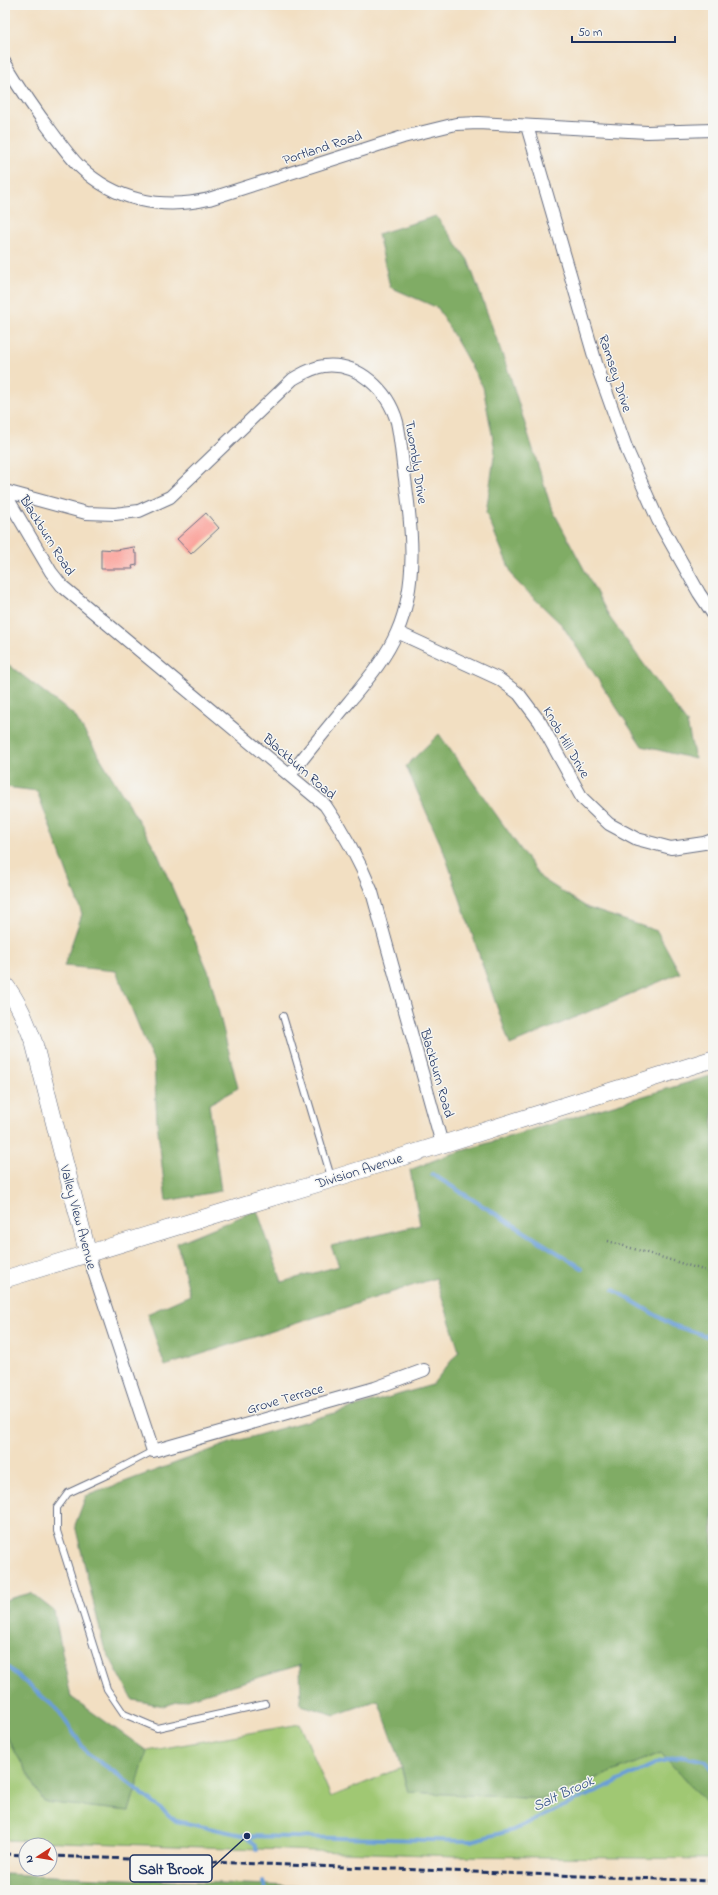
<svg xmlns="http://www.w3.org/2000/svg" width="718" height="1895" viewBox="0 0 718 1895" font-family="'Indie Flower',sans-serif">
  <rect width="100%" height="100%" fill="#f6f6f2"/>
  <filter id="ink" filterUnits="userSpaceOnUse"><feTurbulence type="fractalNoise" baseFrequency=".025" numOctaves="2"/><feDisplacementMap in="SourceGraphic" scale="8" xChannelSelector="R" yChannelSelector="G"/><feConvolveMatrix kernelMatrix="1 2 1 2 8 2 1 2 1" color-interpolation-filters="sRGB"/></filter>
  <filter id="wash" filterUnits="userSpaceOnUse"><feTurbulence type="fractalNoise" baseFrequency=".012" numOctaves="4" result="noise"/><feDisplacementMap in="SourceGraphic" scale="16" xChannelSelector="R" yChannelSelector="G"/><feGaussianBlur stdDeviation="0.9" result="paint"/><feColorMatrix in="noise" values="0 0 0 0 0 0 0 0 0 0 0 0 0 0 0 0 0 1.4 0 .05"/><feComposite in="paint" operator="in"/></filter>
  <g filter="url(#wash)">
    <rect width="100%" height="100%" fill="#f2dfc2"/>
    <path fill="#a0c873" stroke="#5e7c68" d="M300 1724 331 1797 401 1768 408 1792 543 1799 661 1753 713 1810V1859L456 1856 5 1840V1734L44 1802 129 1811 147 1751Z"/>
    <path fill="#80ac65" stroke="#4e6e62" d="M436 216 468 260 510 376 551 507 610 618 687 723 695 759 642 746 562 625 514 579 486 513 495 450 483 387 438 308 390 287 378 234Z
      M5 662 75 716 156 850 209 973 238 1088 209 1104 221 1191 166 1201 157 1122 154 1063 116 971 64 966 82 914 37 791 5 787Z
      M439 734 541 878 588 908 657 931 680 973 510 1045 444 852 406 766Z
      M713 1075V1810L661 1753 543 1799 408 1792 398 1754 378 1700 335 1715 301 1705 300 1665 164 1706 133 1700 104 1647 75 1525 86 1496 230 1443 432 1385 459 1351 436 1278 165 1366 147 1314 190 1295 177 1243 257 1210 282 1282 339 1266 331 1246 420 1225 410 1170 445 1156Z
      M31 1593 54 1611 71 1697 147 1751 129 1811 44 1802 5 1734V1600Z
      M5 1874 387 1890H5Z"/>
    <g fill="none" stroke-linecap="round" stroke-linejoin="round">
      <path stroke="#6b9fd7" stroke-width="4" d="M432 1174 582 1268
        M614 1290 672 1325 713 1338
        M5 1665 58 1710 87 1753 120 1776 176 1821 247 1836 471 1841 513 1830 659 1762 683 1756 705 1761 713 1771
        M247 1837 256 1845V1850
        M263 1882 266 1890"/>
    </g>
    <g id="blocks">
      <path fill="#fba19a" d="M206 513 219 528 191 554 177 539Z
        M134 547 135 554H137V565L132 566 133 569H101V549L116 550Z"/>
    </g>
  </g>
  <g filter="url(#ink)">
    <use href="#blocks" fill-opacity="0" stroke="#666d81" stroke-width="1"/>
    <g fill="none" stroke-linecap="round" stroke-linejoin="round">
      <g stroke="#666d81" stroke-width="8">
        <path id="lane" d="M283 1016 331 1177
          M153 1451 111 1473 68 1493 57 1508V1531L107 1689 124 1714 157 1728 265 1704"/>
      </g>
      <g stroke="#666d81" stroke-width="14">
        <path id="street" d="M5 63C19 86 34 109 51 131 60 143 69 156 79 166 115 201 162 210 209 199L403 137 456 124 478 123 647 132 713 130
          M527 126 596 363 627 450 658 520 699 593 713 614
          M5 491 86 513 115 514 139 511 170 497 293 379C302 374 313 367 324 366 358 362 388 390 397 422 401 440 402 461 405 479 412 529 418 584 397 632 386 658 367 680 349 702 329 726 309 750 290 775
          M5 494 51 572 62 586 325 805C344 832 359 860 372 892L442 1144
          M397 632 499 679 519 694 540 722 582 798 609 824 637 839 671 848 704 843 713 840
          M88 1254 153 1451 375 1388 424 1370"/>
      </g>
      <g stroke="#666d81" stroke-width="18">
        <path id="secondary" d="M5 985C19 1003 26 1022 34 1043L88 1254
          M5 1279 332 1179 713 1059"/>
      </g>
      <path stroke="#666d81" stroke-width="2.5" stroke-dasharray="1 3" stroke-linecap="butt" d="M608 1241 713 1273"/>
      <use href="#lane" stroke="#fff" stroke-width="6"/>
      <use href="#street" stroke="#fff" stroke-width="12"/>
      <use href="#secondary" stroke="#fff" stroke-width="17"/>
      <path stroke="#1b2f5e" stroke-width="3" stroke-dasharray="6 3" stroke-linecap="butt" d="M5 1854 26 1855
        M50 1856 713 1881"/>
    </g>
  </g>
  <g text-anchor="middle" stroke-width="3" stroke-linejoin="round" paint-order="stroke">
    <g font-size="14" fill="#1b2f5e" stroke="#f6f6f2">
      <text transform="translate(322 147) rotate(-18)" y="5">Portland Road</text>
      <text transform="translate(616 373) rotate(72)" y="5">Ramsey Drive</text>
      <text transform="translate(417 462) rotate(81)" y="5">Twombly Drive</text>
      <text transform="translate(48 535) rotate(58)" y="5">Blackburn Road</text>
      <text transform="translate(567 742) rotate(60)" y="5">Knob Hill Drive</text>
      <text transform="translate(300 766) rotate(41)" y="5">Blackburn Road</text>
      <text transform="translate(438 1073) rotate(74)" y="5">Blackburn Road</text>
      <text transform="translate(359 1170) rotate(-17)" y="5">Division Avenue</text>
      <text transform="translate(79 1217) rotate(75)" y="5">Valley View Avenue</text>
      <text transform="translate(285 1398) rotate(-16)" y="5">Grove Terrace</text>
    </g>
    <g font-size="15" font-style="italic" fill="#375688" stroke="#f6f6f2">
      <text transform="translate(563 1793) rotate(-25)" y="5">Salt Brook</text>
    </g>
  </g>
  <path fill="none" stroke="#1b2f5e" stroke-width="1.5" d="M247 1836L212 1868"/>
  <circle fill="#1b2f5e" stroke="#f6f6f2" stroke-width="1.5" cx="247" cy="1836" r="4"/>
  <rect fill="#f6f6f2" stroke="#1b2f5e" stroke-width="1.5" x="130" y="1855" width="82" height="27" rx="4"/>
  <g font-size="15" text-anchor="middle" font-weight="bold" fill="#1b2f5e">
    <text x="171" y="1874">Salt Brook</text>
  </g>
  <rect width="718" height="1895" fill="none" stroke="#f6f6f2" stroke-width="20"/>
  <g transform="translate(38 1857) rotate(258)"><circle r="19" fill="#f6f6f2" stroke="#9ea6b7"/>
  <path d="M0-3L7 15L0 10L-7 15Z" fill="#c8321e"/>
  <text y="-6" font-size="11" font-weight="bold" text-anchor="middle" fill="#1b2f5e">N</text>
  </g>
  <path d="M572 36v6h103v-6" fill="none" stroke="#1b2f5e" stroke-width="2"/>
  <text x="578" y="36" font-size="12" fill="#1b2f5e" stroke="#f6f6f2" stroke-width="3" paint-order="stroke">50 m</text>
</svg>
